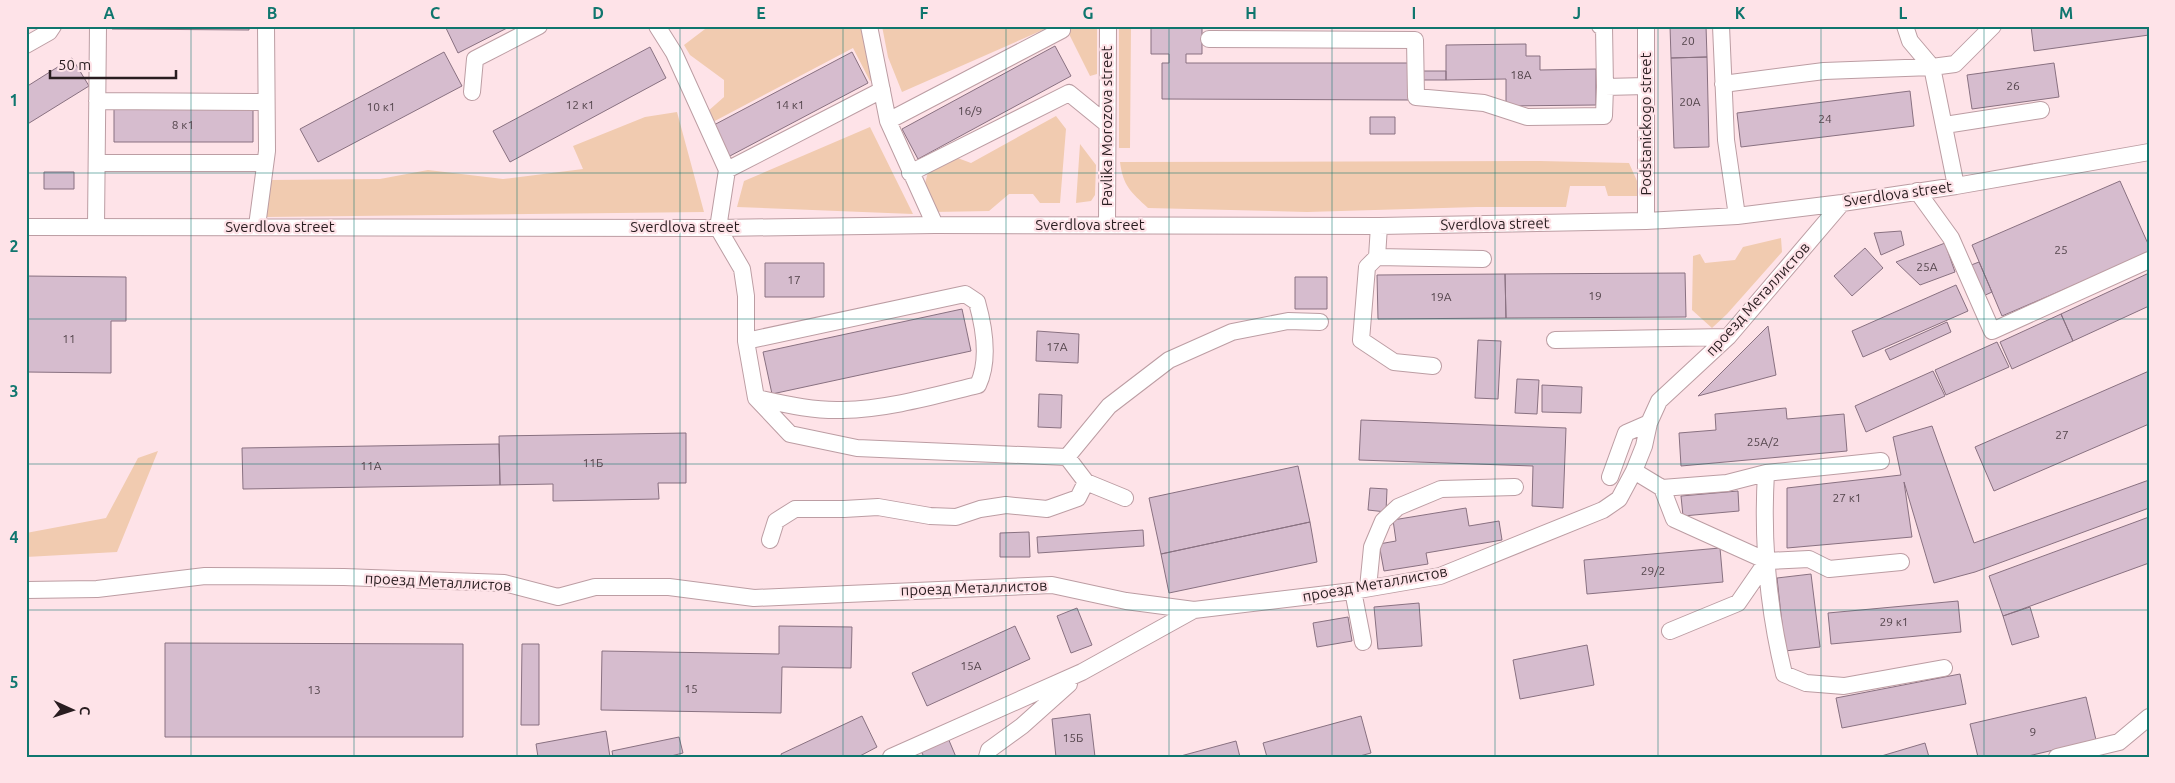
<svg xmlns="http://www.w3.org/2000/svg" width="2175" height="783" viewBox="0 0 2175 783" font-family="Ubuntu,sans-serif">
  <rect width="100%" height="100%" fill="#fee3e8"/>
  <path fill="#f1cbb0" d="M709 26H863L874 79 870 81 853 48 711 123 707 112 724 97V80L690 55 684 45Z
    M882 26H1052L902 92 888 57Z
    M1065 26H1097V74L1090 76Z
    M1119 26H1131L1130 148H1119Z
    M677 112 704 212 265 217 269 180 380 179 428 170 503 179 583 169 573 146 645 117Z
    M1056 116 1066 129 1060 203H1040L1033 194H1009L989 211 934 212 923 191 928 172 955 157 971 163Z
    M870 127 913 214 737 207 744 181Z
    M1080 144 1096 165 1095 195 1091 201 1076 203Z
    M1540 161 1629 163 1641 190 1639 196H1608L1605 186H1570L1566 207H1477L1307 212 1148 208C1131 192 1123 186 1120 162Z
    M1781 238 1782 252 1727 314 1712 328 1692 310 1693 256 1700 254 1705 263 1735 260 1743 247Z
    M158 451 117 552 26 557V533L106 518 138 458Z"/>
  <path fill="#d6bcce" stroke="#897181" d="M112 26H249V30L112 29Z
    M445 26H511L458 53Z
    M1151 26H1202V54H1186V63H1409V100L1162 99V63H1169V54H1151Z
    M1670 26H1706L1707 57 1671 58Z
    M2031 26H2149V35L2034 51Z
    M1526 44V56H1540V70L1596 69V105L1506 106V79L1446 80V45Z
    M1055 46 1071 76 918 159 902 129Z
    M650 47 666 78 510 162 493 131Z
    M444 52 462 86 318 162 300 129Z
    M852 52 868 83 728 157 712 126Z
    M1707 57 1709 147 1674 148 1671 58Z
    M72 58 89 86 26 125V87Z
    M2054 63 2059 97 1972 109 1967 75Z
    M1422 71H1446V80H1422Z
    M1910 91 1914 126 1741 147 1737 113Z
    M114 109H253V142H114Z
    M1370 117H1395V134H1370Z
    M44 172H74V189H44Z
    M2120 181 2149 246V253L2002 316 1972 245Z
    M1901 231 1904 245 1881 255 1874 233Z
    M1945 243 1955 272 1920 285 1896 262Z
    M1865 248 1883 268 1852 296 1834 276Z
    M1979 262 1992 292 1979 298 1966 267Z
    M765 263H824V297H765Z
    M1685 273 1686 317 1506 318 1505 274Z
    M2149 273V306L2073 341 2061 314Z
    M1505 274 1506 318 1378 319 1377 275Z
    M26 276 126 277V321H111V373L27 372Z
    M1295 277H1327V309H1295Z
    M1956 285 1968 311 1863 357 1852 331Z
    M962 309 971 351 772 394 763 352Z
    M2061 314 2073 341 2012 369 2000 342Z
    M1947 322 1951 332 1890 360 1885 350Z
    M1768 326 1776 375 1698 396Z
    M1037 331 1079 334 1078 363 1036 361Z
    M1478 340 1501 341 1498 399 1475 398Z
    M1997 342 2009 367 1946 395 1935 370Z
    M1933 371 1945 396 1866 432 1855 406Z
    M2149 371V424L1994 491 1975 447Z
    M1517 379 1539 380 1537 414 1515 413Z
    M1542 385 1582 387 1581 413 1542 412Z
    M1039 394 1062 395 1061 428 1038 427Z
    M1786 408 1787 419 1844 414 1847 451 1681 466 1679 433 1716 430 1715 414Z
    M1361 420 1566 428 1563 508 1532 506 1533 466 1359 460Z
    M1932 426 1974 543 2149 480V508L1975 572 1934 583 1904 482 1912 537 1787 548V488L1901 475 1893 437Z
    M686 433V483H658L659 499 553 501V484L500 485 499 436Z
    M499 444 500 485 243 489 242 448Z
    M1298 466 1310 522 1161 554 1149 498Z
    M1370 488 1387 489 1386 512 1368 510Z
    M1738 491 1739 511 1683 516 1681 496Z
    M1466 508 1469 526 1499 521 1502 540 1426 553 1428 564 1384 571 1379 544 1396 541 1393 520Z
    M2149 517V563L2003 616 1989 576Z
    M1310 522 1317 562 1169 593 1161 554Z
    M1143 530 1144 546 1038 553 1037 537Z
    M1029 532 1030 557H1000V533Z
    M1720 548 1723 582 1587 594 1584 560Z
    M1811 574 1820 647 1785 651 1777 578Z
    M1958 601 1961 632 1831 644 1828 613Z
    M1419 603 1422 646 1378 649 1374 607Z
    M2030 607 2039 637 2012 645 2003 616Z
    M1077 608 1092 645 1071 653 1057 616Z
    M1348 617 1352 641 1317 647 1313 623Z
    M779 626 852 627 851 668 782 667 781 713 601 710 602 651 779 654Z
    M1015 626 1030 659 927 706 912 673Z
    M165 643 463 644V737H165Z
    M522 644H539V725H521Z
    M1587 645 1594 685 1520 699 1513 660Z
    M1960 674 1966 704 1842 728 1836 698Z
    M2086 697 2096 740 2024 757H1978L1970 724Z
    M1090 714 1095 757H1056L1052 719Z
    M862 716 877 747 858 757H782L781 754Z
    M1361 716 1371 753 1356 757H1267L1263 743Z
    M606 731 610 757H538L536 744Z
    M679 737 683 753 667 757H613L612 751Z
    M948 738 956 757H924L921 751Z
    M1236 741 1240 757H1177Z
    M1925 743 1929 757H1878Z"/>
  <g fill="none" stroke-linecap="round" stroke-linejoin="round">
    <g stroke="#bc9da3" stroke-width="18">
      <path id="minor" d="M657 26 674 53 727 170 718 228 742 269 746 296V341L756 398 790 434 857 448 1067 457 1109 406 1169 360 1232 332 1288 321 1320 322
        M869 26 888 121
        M1600 26 1604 27 1605 87 1646 86
        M1646 26V221
        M1721 26 1726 140 1737 216
        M1905 26 1910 41 1932 67
        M1209 39 1415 40 1416 97 1484 103 1527 117 1604 116 1605 87
        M26 45 49 32 53 26
        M1723 84 1824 71 1932 67
        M472 92 475 59 539 26
        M97 101 266 102
        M1945 125 2041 110
        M97 163H265
        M727 170 882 90
        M910 173 1069 93 1107 124
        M1956 186 1932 67 1955 64 1993 26
        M1917 191 1951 238 1992 331 2149 260
        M935 225 888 121 1062 30
        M1107 225 1108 26
        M96 226 98 26
        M257 226 267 151 266 26
        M1379 226 1377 257 1367 267 1361 340 1394 362 1433 366
        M26 227 718 228 935 225 1379 226 1646 221 1737 216 1842 203 1956 186 2149 152
        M1377 257 1483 259
        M1555 340 1728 337
        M746 341 965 294 977 302C984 327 990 360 978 385 933 396 889 409 842 410 813 411 784 404 756 398
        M1067 457 1086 482 1125 498
        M1634 471 1662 488 1727 483 1766 473 1881 461
        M1766 473C1762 540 1768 608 1784 674L1806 683 1844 686 1944 668
        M1610 477 1626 433 1649 423
        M1662 488 1674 519 1767 561 1809 559 1829 569 1901 562
        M770 540 776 521 795 509H844L878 507 930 516 956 517 980 509 1006 505 1047 509 1078 498 1086 482
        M1368 588 1372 547 1383 521 1398 507 1441 489 1515 487
        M26 590 97 589 205 576 344 577 504 583 558 597 595 587H669L754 598 1052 585 1126 601 1194 610 1353 591 1440 576 1603 510 1619 499 1634 471 1644 446 1649 423 1659 401 1728 337 1842 203
        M1353 591 1363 642
        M1670 631 1738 603 1767 561
        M891 757 1082 672 1194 610
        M987 757 989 750 1022 726 1069 684
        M2057 757 2119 742 2149 717"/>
    </g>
    <use href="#minor" stroke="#fff" stroke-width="16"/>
  </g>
  <path fill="none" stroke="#0f766e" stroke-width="1" stroke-opacity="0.55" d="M191 26V757M354 26V757M517 26V757M680 26V757M843 26V757M1006 26V757M1169 26V757M1332 26V757M1495 26V757M1658 26V757M1821 26V757M1984 26V757M26 173H2149M26 319H2149M26 464H2149M26 610H2149"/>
  <g text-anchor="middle" stroke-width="4.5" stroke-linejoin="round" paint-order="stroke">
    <g font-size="12" fill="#54454c">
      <text x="1688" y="45">20</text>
      <text x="1521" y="79">18А</text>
      <text x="2013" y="90">26</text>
      <text x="1690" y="106">20А</text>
      <text x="580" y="109">12 к1</text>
      <text x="790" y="109">14 к1</text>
      <text x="381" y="111">10 к1</text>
      <text x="970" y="115">16/9</text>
      <text x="1825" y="123">24</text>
      <text x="183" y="129">8 к1</text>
      <text x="2061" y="254">25</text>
      <text x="1927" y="271">25А</text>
      <text x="794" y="284">17</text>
      <text x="1595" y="300">19</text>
      <text x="1441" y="301">19А</text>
      <text x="69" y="343">11</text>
      <text x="1057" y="351">17А</text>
      <text x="2062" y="439">27</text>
      <text x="1763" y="446">25А/2</text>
      <text x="593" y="467">11Б</text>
      <text x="371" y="470">11А</text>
      <text x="1847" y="502">27 к1</text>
      <text x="1653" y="575">29/2</text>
      <text x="1894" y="626">29 к1</text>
      <text x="971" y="670">15А</text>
      <text x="691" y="693">15</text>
      <text x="314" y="694">13</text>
      <text x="2033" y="736">9</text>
      <text x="1073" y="742">15Б</text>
    </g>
    <g font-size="15" fill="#291d20" stroke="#fee3e8">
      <text transform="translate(1646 124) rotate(-90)" y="5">Podstanickogo street</text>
      <text transform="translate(1107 126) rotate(-90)" y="5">Pavlika Morozova street</text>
      <text transform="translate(1898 194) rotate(-8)" y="5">Sverdlova street</text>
      <text transform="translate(1495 224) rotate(-1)" y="5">Sverdlova street</text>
      <text x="1090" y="230">Sverdlova street</text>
      <text x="280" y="232">Sverdlova street</text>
      <text x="685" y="232">Sverdlova street</text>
      <text transform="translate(1758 299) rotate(-48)" y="5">проезд Металлистов</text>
      <text transform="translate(438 582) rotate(3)" y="5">проезд Металлистов</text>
      <text transform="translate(1375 584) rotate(-10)" y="5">проезд Металлистов</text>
      <text transform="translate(974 588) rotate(-2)" y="5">проезд Металлистов</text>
    </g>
  </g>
  <rect width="2175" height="783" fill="none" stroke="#fee3e8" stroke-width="55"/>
  <g transform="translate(72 710) rotate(93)" stroke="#fee3e8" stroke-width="4" paint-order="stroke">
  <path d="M0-4L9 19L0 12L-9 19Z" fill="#291d20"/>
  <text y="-8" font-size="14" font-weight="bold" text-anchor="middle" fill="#291d20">С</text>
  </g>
  <path d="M50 70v8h126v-8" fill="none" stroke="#291d20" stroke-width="2.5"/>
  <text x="58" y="70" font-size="15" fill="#291d20" stroke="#fee3e8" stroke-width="4" paint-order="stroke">50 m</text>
  <rect x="28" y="28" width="2120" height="728" fill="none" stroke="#0f766e" stroke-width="2"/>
  <g font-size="16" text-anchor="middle" font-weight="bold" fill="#0f766e">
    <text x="109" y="19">A</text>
    <text x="272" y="19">B</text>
    <text x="435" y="19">C</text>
    <text x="598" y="19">D</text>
    <text x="761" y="19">E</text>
    <text x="924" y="19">F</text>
    <text x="1088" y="19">G</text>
    <text x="1251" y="19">H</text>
    <text x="1414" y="19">I</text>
    <text x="1577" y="19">J</text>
    <text x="1740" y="19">K</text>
    <text x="1903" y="19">L</text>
    <text x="2066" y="19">M</text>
    <text x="14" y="106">1</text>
    <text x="14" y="252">2</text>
    <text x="14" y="397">3</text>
    <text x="14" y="543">4</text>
    <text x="14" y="688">5</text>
  </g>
</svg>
